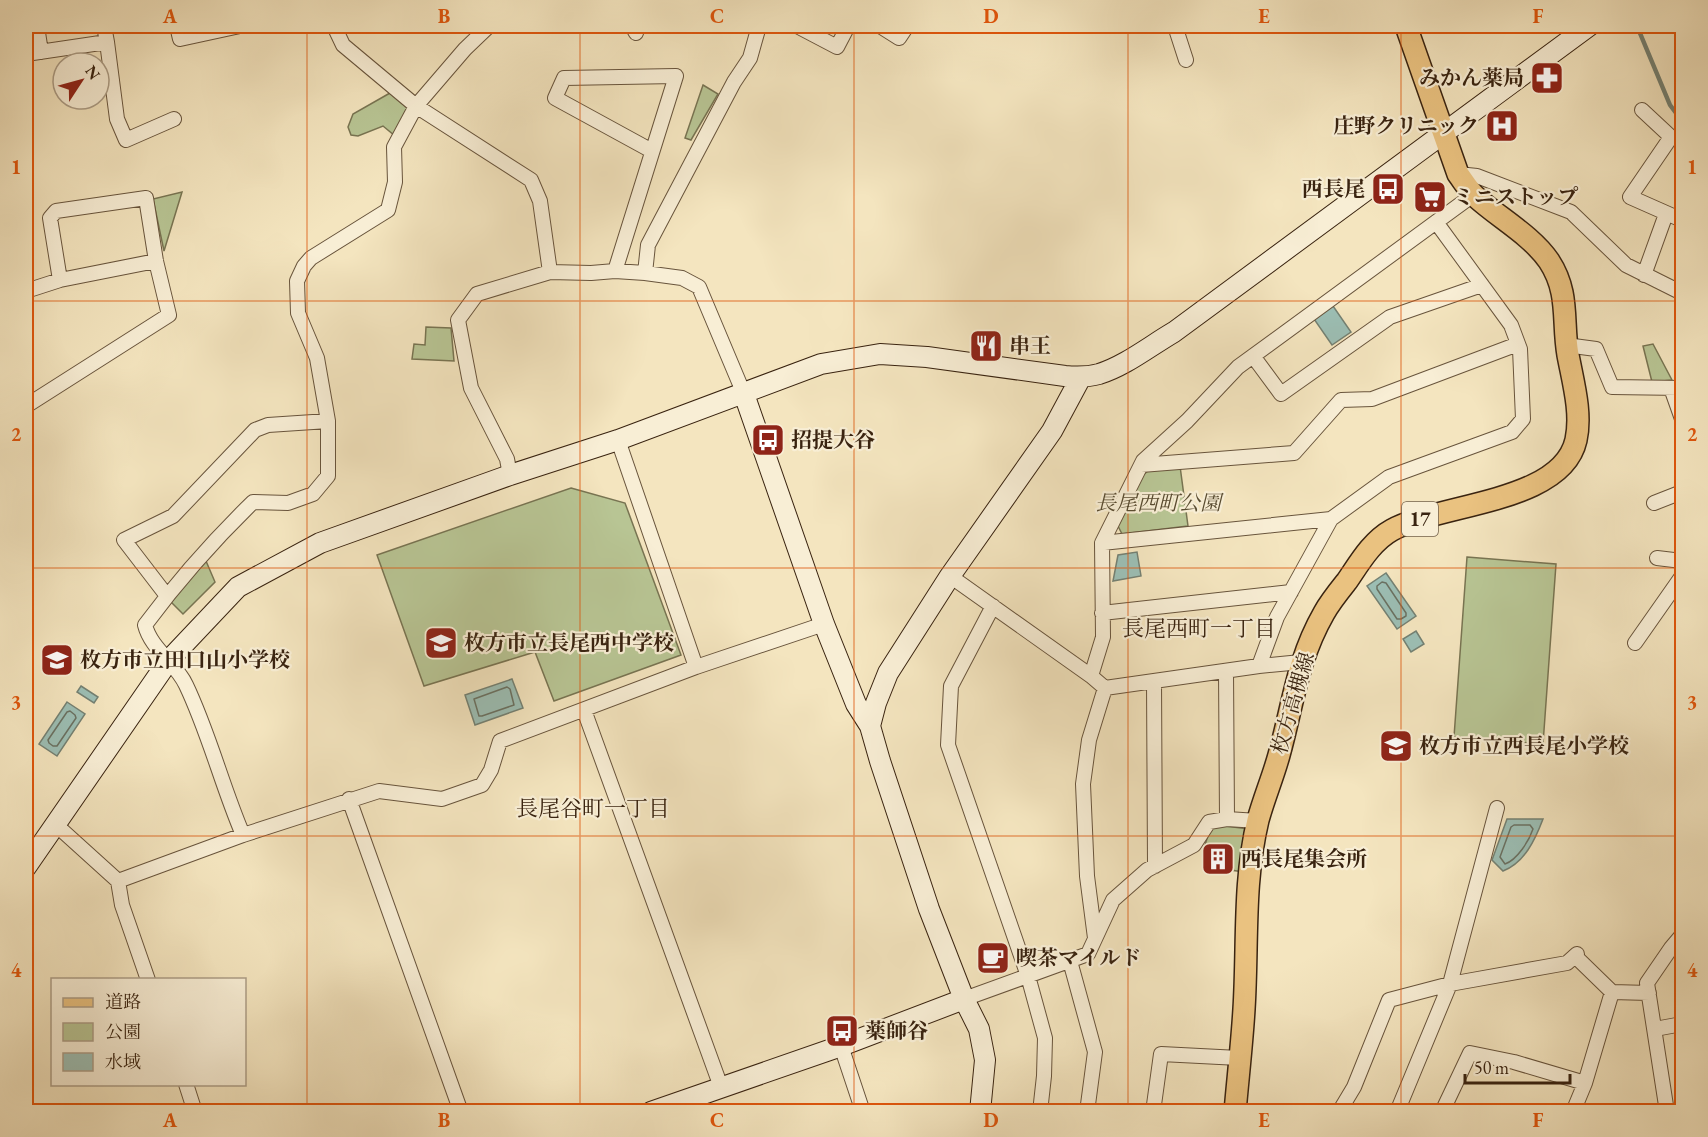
<svg xmlns="http://www.w3.org/2000/svg" width="1708" height="1137" viewBox="0 0 1708 1137" font-family="'EB Garamond','Noto Serif JP',serif">
  <rect width="100%" height="100%" fill="#f4e5bf"/>
  <filter id="stains"><feTurbulence type="fractalNoise" baseFrequency=".00333" numOctaves="4"/><feColorMatrix values="0 0 0 0 .2 0 0 0 0 .09 0 0 0 0 .02 0 0 0 .5 -.17"/></filter>
  <radialGradient id="worn" r=".72"><stop offset=".6" stop-color="#630" stop-opacity="0"/><stop offset="1" stop-color="#630" stop-opacity=".3"/></radialGradient>
  <path fill="#b8c594" stroke="#787452" stroke-width="1.5" d="M703 85 718 94 691 140 685 138Z
    M390 93 409 107 394 135 383 126 358 136 351 135 348 127 353 114Z
    M182 192 164 251 153 199Z
    M426 327 451 328 454 361 412 359 414 344 425 345Z
    M1653 344 1672 380 1652 382 1643 346Z
    M1180 466 1188 526 1122 534 1118 526 1142 476 1149 470Z
    M571 488 625 503 681 655 554 701 535 652 424 686 377 555Z
    M1467 557 1556 564 1543 744 1454 737Z
    M206 561 215 582 183 614 170 601Z
    M1217 825 1249 829 1244 872 1230 870 1232 848 1205 845 1209 832Z"/>
  <path fill="#9cbfb5" stroke="#748173" stroke-width="1.5" d="M1333 306 1351 332 1332 345 1314 319Z
    M1137 552 1141 576 1113 581 1118 555Z
    M1386 573 1416 616 1397 629 1367 586Z
    M1416 631 1424 644 1411 652 1403 639Z
    M512 679 523 708 475 725 465 695Z
    M81 686 98 697 94 703 77 692Z
    M67 702 85 714 57 756 39 744Z
    M1507 819H1543C1535 840 1525 862 1503 871L1492 860Z"/>
  <g fill="none" stroke-linecap="round" stroke-linejoin="round">
    <path stroke="#6a7162" stroke-width="1.5" d="M1382 582 1386 583 1406 613V616L1401 619H1397L1377 589V586Z
      M507 687 510 689 514 705 482 716H479L474 699Z
      M70 711 75 715 76 718 57 746H53L49 743 48 740 67 712Z
      M1514 825H1530L1533 829C1529 841 1517 860 1505 864L1500 857 1511 827Z"/>
    <path stroke="#748173" stroke-width="4.5" d="M1637 26 1670 105 1682 121"/>
    <g stroke="#68543c" stroke-width="16">
      <path id="street" d="M37 26 41 52
        M177 26 180 39 240 26
        M334 26 343 45 416 106 531 180 540 201 550 272
        M632 26 636 33
        M797 26 837 47 848 26
        M880 26 899 38 907 26
        M1175 26 1186 60
        M107 42 117 119 126 140 174 119
        M26 54 107 42 104 26
        M1642 110 1671 137 1630 197 1682 220
        M1458 174 1477 176 1571 212 1626 265 1682 293
        M615 271 676 76 564 78 555 98 652 151
        M645 273 648 245 734 82 750 58 759 26
        M1644 275 1666 214
        M26 291 60 280 156 261
        M1566 345 1596 349 1612 387 1682 388
        M1253 356 1281 394 1390 317 1482 285
        M1671 388 1682 419
        M26 406 169 315 156 261 146 198 56 211 50 218 60 280
        M618 440 696 667
        M1141 465 1294 453 1341 400 1372 399 1518 344
        M510 475 507 459 471 388 458 320 477 294 550 272 591 273 615 271 645 273 682 278 699 287 744 394
        M1654 503 1682 492
        M1102 543 1331 519
        M1657 558 1682 561
        M950 576 1091 676 1105 688 1089 740 1083 784 1087 876 1095 938
        M167 596 124 540 173 516 255 430 268 425 328 421
        M993 606 951 686 948 745 1028 976 1045 1038 1044 1076 1040 1112
        M1102 613 1291 592
        M1635 643 1682 576
        M1259 666 1277 617 1331 519 1389 477 1512 432 1523 419 1520 349 1511 325 1436 222
        M1226 671 1227 819
        M1091 676 1103 637 1102 543 1143 461 1187 421 1238 367 1473 195
        M1154 681 1155 866
        M1105 688 1259 666 1301 662
        M584 710 721 1087
        M349 799 461 1112
        M55 824 118 881
        M243 835C222 786 209 733 186 685 176 663 151 649 145 625 177 582 214 540 253 502L288 503 313 494 328 476V421L317 358 298 313 297 281 304 266 311 258 388 210 395 182 394 147 416 106 465 49 489 26
        M1575 956 1612 992 1649 993
        M1070 961 1095 1052 1087 1112
        M148 980 122 905 118 881 243 835 379 791 442 799 482 785 491 770 500 741 696 667 824 624
        M964 999 1088 954 1113 900 1147 870 1194 845 1209 822 1227 819 1258 821
        M1655 1029 1682 1024
        M841 1046 863 1112
        M186 1084 195 1112
        M1153 1112 1161 1054 1239 1058
        M1339 1112 1354 1087 1389 1000 1450 984 1567 963 1577 954
        M1397 1112 1450 984 1497 808
        M1442 1112 1470 1053 1514 1062 1585 1083
        M1573 1112 1585 1083 1612 992
        M1667 1112 1647 983 1671 948 1682 935"/>
    </g>
    <g stroke="#392310" stroke-width="22">
      <path id="secondary" d="M744 394 824 624 856 704 870 726 880 761 929 909 964 999 979 1029 985 1060 980 1112
        M870 726 876 703 888 673 950 576 1052 431 1081 377
        M26 867 169 660 238 587 320 543 510 475 618 440 821 364 880 354 927 357 1065 376C1076 377 1088 377 1099 374 1125 366 1150 346 1174 332L1589 26
        M651 1112 841 1046 964 999"/>
    </g>
    <g stroke="#392310" stroke-width="24">
      <path id="primary" d="M1235 1112C1238 1077 1242 1043 1244 1009 1248 946 1243 882 1258 820 1264 798 1273 777 1279 755 1293 705 1297 660 1324 613 1330 602 1339 591 1347 581 1360 562 1372 541 1392 530 1441 503 1562 503 1576 440 1582 413 1573 382 1568 355 1562 321 1570 293 1549 261 1531 235 1499 218 1476 197 1469 191 1464 182 1458 174L1406 26"/>
    </g>
    <use href="#street" stroke="#f8eed5" stroke-width="14"/>
    <use href="#secondary" stroke="#f8eed5" stroke-width="20"/>
    <use href="#primary" stroke="#eac280" stroke-width="21"/>
  </g>
  <path fill="none" stroke="#df560c" stroke-width="1.5" stroke-opacity="0.55" d="M307 26V1112M580 26V1112M854 26V1112M1128 26V1112M1401 26V1112M26 301H1682M26 568H1682M26 836H1682"/>
  <defs>
    <g id="pharmacy-square" transform="scale(1.725)"><rect x="-9" y="-9" width="18" height="18" rx="4" fill="#8f2418" stroke="#f8eed5"/><path d="M-2-6h4v4h4v4h-4v4h-4v-4h-4v-4h4Z" fill="#fff"/></g>
    <g id="hospital-square" transform="scale(1.725)"><rect x="-9" y="-9" width="18" height="18" rx="4" fill="#8f2418" stroke="#f8eed5"/><path d="M-5-5h3v3.5h4V-5h3V5h-3V1.5h-4V5h-3Z" fill="#fff"/></g>
    <g id="bus-square" transform="scale(1.725)"><rect x="-9" y="-9" width="18" height="18" rx="4" fill="#8f2418" stroke="#f8eed5"/><path d="M-5-6H5V4H4V6H2V4H-2V6H-4V4H-5ZM-3.5-4V0h7V-4ZM-3.5 1.2v1.5H-2V1.2ZM2 1.2v1.5H3.5V1.2Z" fill="#fff"/></g>
    <g id="supermarket-square" transform="scale(1.725)"><rect x="-9" y="-9" width="18" height="18" rx="4" fill="#8f2418" stroke="#f8eed5"/><path d="M-6-5.5h2.5l.6 2H6L4.5 2H-2.5L-4.4-4H-6ZM-1.5 3.2a1.3 1.3 0 1 0 .1 0ZM3 3.2a1.3 1.3 0 1 0 .1 0Z" fill="#fff"/></g>
    <g id="restaurant-square" transform="scale(1.725)"><rect x="-9" y="-9" width="18" height="18" rx="4" fill="#8f2418" stroke="#f8eed5"/><path d="M-5-6h1v4h1v-4h1v4h1v-4h1v5L-1.5 .5V6h-2V.5L-5-1ZM5-6V6H3V1.5H1.5Q1.5-4 5-6Z" fill="#fff"/></g>
    <g id="school-square" transform="scale(1.725)"><rect x="-9" y="-9" width="18" height="18" rx="4" fill="#8f2418" stroke="#f8eed5"/><path d="M0-5L7-2L0 1L-7-2ZM-4 1L0 2.5L4 1V4Q0 6-4 4Z" fill="#fff"/></g>
    <g id="building-square" transform="scale(1.725)"><rect x="-9" y="-9" width="18" height="18" rx="4" fill="#8f2418" stroke="#f8eed5"/><path d="M-4-6H4V6H1V3H-1V6H-4ZM-2.5-4.3h1.7v1.8h-1.7ZM.8-4.3h1.7v1.8H.8ZM-2.5-1h1.7V.8h-1.7ZM.8-1h1.7V.8H.8Z" fill="#fff"/></g>
    <g id="cafe-square" transform="scale(1.725)"><rect x="-9" y="-9" width="18" height="18" rx="4" fill="#8f2418" stroke="#f8eed5"/><path d="M-5.5-4.5H6V0H3Q3 3.5 0 3.5H-2.5Q-5.5 3.5-5.5 0ZM3-3.2v2h1.7v-2ZM-6 4.5H4V6H-6Z" fill="#fff"/></g>
  </defs>
  <g fill-rule="evenodd">
    <use href="#pharmacy-square" x="1547" y="78"/>
    <use href="#hospital-square" x="1502" y="126"/>
    <use href="#bus-square" x="1388" y="189"/>
    <use href="#supermarket-square" x="1430" y="197"/>
    <use href="#restaurant-square" x="986" y="346"/>
    <use href="#bus-square" x="768" y="440"/>
    <use href="#school-square" x="441" y="643"/>
    <use href="#school-square" x="57" y="660"/>
    <use href="#school-square" x="1396" y="746"/>
    <use href="#building-square" x="1218" y="859"/>
    <use href="#cafe-square" x="993" y="958"/>
    <use href="#bus-square" x="842" y="1031"/>
  </g>
  <g text-anchor="middle" stroke-width="4.5" stroke-linejoin="round" paint-order="stroke">
    <rect fill="#f8eed5" stroke="#72604b" stroke-width="1.5" x="1402" y="502" width="36" height="34" rx="4.5"/>
    <g font-size="20" font-weight="bold" fill="#392310">
      <text x="1420" y="526">17</text>
    </g>
    <g font-size="21" font-weight="bold" fill="#392310" stroke="#f8eed5" text-anchor="start">
      <text x="1524" y="85" text-anchor="end">みかん薬局</text>
      <text x="1479" y="133" text-anchor="end">庄野クリニック</text>
      <text x="1365" y="196" text-anchor="end">西長尾</text>
      <text x="1453" y="204">ミニストップ</text>
      <text x="1009" y="353">串王</text>
      <text x="791" y="447">招提大谷</text>
      <text x="464" y="650">枚方市立長尾西中学校</text>
      <text x="80" y="667">枚方市立田口山小学校</text>
      <text x="1419" y="753">枚方市立西長尾小学校</text>
      <text x="1241" y="866">西長尾集会所</text>
      <text x="1016" y="965">喫茶マイルド</text>
      <text x="865" y="1038">薬師谷</text>
    </g>
    <g font-size="21" font-style="italic" fill="#594c31" stroke="#f8eed5">
      <text x="1158" y="510">長尾西町公園</text>
    </g>
    <g font-size="21" fill="#392310" stroke="#f8eed5">
      <text transform="translate(1293 703) rotate(-74)" y="7">枚方高槻線</text>
    </g>
    <g font-size="22" fill="#392310" stroke="#f8eed5">
      <text x="1199" y="636">長尾西町一丁目</text>
      <text x="593" y="816">長尾谷町一丁目</text>
    </g>
  </g>
  <rect width="1708" height="1137" fill="none" stroke="#f4e5bf" stroke-width="66"/>
  <rect x="51" y="978" width="195" height="108" fill="#f8eed5" stroke="#ac9d86" stroke-width="1.5"/>
  <rect x="63" y="998" width="30" height="9" fill="#eac280" stroke="#ac9d86" stroke-width="1.5"/>
  <text x="105" y="1008" font-size="18" fill="#392310">道路</text>
  <rect x="63" y="1023" width="30" height="18" fill="#b8c594" stroke="#ac9d86" stroke-width="1.5"/>
  <text x="105" y="1038" font-size="18" fill="#392310">公園</text>
  <rect x="63" y="1053" width="30" height="18" fill="#9cbfb5" stroke="#ac9d86" stroke-width="1.5"/>
  <text x="105" y="1068" font-size="18" fill="#392310">水域</text>
  <g transform="translate(81 81) rotate(54)"><circle r="28" fill="#f8eed5" stroke="#ac9d86" stroke-width="1.5"/>
  <path d="M0-4.5L10 22L0 15L-10 22Z" fill="#8f2418"/>
  <text y="-9" font-size="16" font-weight="bold" text-anchor="middle" fill="#392310">N</text>
  </g>
  <path d="M1465 1074v9h105v-9" fill="none" stroke="#392310" stroke-width="3"/>
  <text x="1474" y="1074" font-size="18" fill="#392310" stroke="#f8eed5" stroke-width="4.5" paint-order="stroke">50 m</text>
  <rect x="33" y="33" width="1642" height="1071" fill="none" stroke="#df560c" stroke-width="2"/>
  <g font-size="20" text-anchor="middle" font-weight="bold" fill="#df560c">
    <text x="170" y="23">A</text>
    <text x="444" y="23">B</text>
    <text x="717" y="23">C</text>
    <text x="991" y="23">D</text>
    <text x="1264" y="23">E</text>
    <text x="1538" y="23">F</text>
    <text x="16" y="174">1</text>
    <text x="1692" y="174">1</text>
    <text x="16" y="441">2</text>
    <text x="1692" y="441">2</text>
    <text x="16" y="709">3</text>
    <text x="1692" y="709">3</text>
    <text x="16" y="977">4</text>
    <text x="1692" y="977">4</text>
    <text x="170" y="1127">A</text>
    <text x="444" y="1127">B</text>
    <text x="717" y="1127">C</text>
    <text x="991" y="1127">D</text>
    <text x="1264" y="1127">E</text>
    <text x="1538" y="1127">F</text>
  </g>
  <rect width="100%" height="100%" filter="url(#stains)"/>
  <rect width="100%" height="100%" fill="url(#worn)"/>
</svg>
